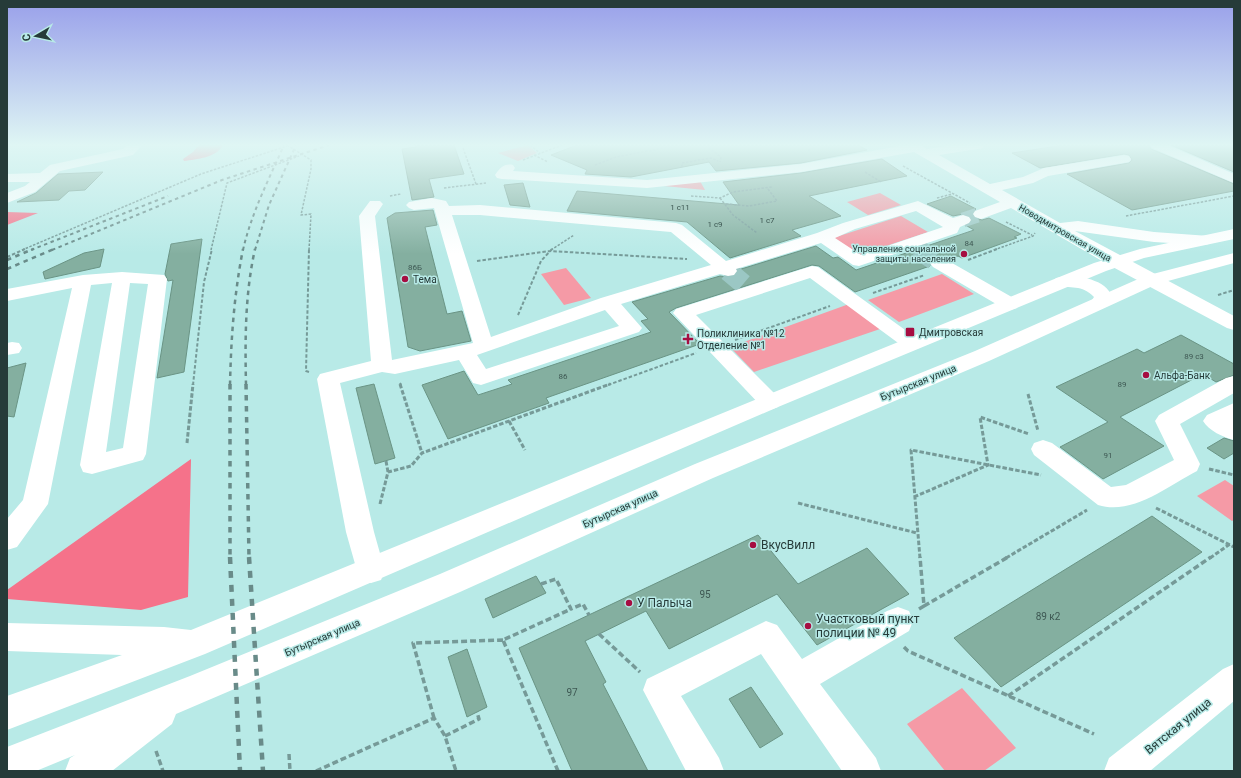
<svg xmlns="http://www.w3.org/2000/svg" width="1241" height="778" viewBox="0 0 1241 778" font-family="Roboto,sans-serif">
  <rect width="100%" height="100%" fill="#b8eae7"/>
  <path fill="#f59aa6" d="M528 145 537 153 518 161 498 153Z
    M700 181 705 190 654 185Z
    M880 193 901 205 868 215 847 202Z
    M901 216 928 232 859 255 833 238Z
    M566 268 591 298 564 305 541 274Z
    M942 274 974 294 899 322 868 300Z
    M849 304 883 328 754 372 730 347Z
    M1225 480 1234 486V520L1232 521 1197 496Z
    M962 688 1016 748 984 771H945L907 724Z"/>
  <path fill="#f5728a" d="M199 145H223C216 158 197 159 184 161L183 159 193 152Z
    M7 212 38 213 7 225Z
    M191 459 188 597 141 610 7 599V590Z"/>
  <path fill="#84afa0" stroke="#6a9485" d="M415 145H454L464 174 429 179 434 197 412 200 402 149 416 147Z
    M577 145H858L867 150 801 163 716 171 709 162 631 177 585 174 587 170 551 155Z
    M1064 145H1149L1151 149 1234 184V191L1132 210 1067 174 1129 163 1132 160 1129 155 1124 154 1040 168 1012 153Z
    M1171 145H1234V172Z
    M882 159 907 176 809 196 841 216 792 230 801 236 730 258 687 222 567 211 577 191 739 205 723 182 801 173Z
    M103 172 85 190 69 191 59 200 17 202 36 193 58 174Z
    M523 183 530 207 510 205 504 185Z
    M951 196 976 209 972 213 975 218 982 220 989 218 1021 234 1014 237 1017 238 962 258 958 256 948 259 939 257 933 258 929 262 930 266 855 292 819 266 812 265 676 308 669 312 700 344 546 398 549 403 448 439 422 385 464 371 478 395 512 384 508 380 651 332 641 321 648 319 632 302 720 276 728 277 734 276 738 270 816 246 833 258 838 257 856 270 974 230 967 226 972 221 969 216 963 214 953 216 927 204Z
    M433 210 437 225 425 227 447 314 462 311 471 341 420 351 408 347 387 218 395 213Z
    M202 239 184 372 157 378 173 280 168 281 165 274 171 244Z
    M104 249 100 267 45 279 43 272 84 253Z
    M1181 335 1234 364V375L1216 382 1203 374 1120 417 1164 446 1103 479 1060 447 1108 422 1056 387 1137 349 1144 353Z
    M26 363 14 417 7 416V368Z
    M374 384 395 458 375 464 356 388Z
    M1224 438 1234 441V453L1224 459 1207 448Z
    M1152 516 1202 552 1001 687 954 638Z
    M758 535 798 584 867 548 909 594 817 645 777 594 669 649 646 611 585 641 606 682 603 684 648 771H572L519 648Z
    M536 576 546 593 493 618 485 599Z
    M467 649 487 707 467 717 448 657Z
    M751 687 783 734 760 748 729 699Z"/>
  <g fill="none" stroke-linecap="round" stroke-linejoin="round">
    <path stroke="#9bc7c4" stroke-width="15" stroke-dasharray="15 8" stroke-linecap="butt" d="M963 220 981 214
      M916 249 918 250"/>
    <path stroke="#9bc7c4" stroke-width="20" stroke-dasharray="20 10" stroke-linecap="butt" d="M917 249 939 263
      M728 271 747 287"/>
    <path stroke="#769a98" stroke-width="1.5" stroke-dasharray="2.5 1.5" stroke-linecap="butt" d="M287 145 311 160V169L301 215 311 214 309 250
      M530 145 540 153
      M705 145 721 157 720 162
      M825 145 829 148
      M669 147 679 145
      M463 148 476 184
      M808 150 821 145
      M534 155 548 162
      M523 160 562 145
      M595 165 616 157 669 147 667 145
      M903 166 970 203
      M682 167V163L711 158 718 161
      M865 172 881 182
      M444 188 486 183
      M390 196 401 194
      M691 196 720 198 733 192 772 187
      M720 198 733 215 757 233
      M937 198 952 194
      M726 204 749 206 777 201 768 189
      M1126 216 1234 196
      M1006 222 1032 235
      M22 250 201 174 287 146
      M211 250 227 183 299 156
      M551 250 574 235
      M994 250 1033 236 1035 233"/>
    <path stroke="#769a98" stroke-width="2" stroke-dasharray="3.5 2" stroke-linecap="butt" d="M7 257 25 249
      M968 260 997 249
      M477 261 550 251 687 259
      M873 293 925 275
      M1218 295 1234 290
      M518 315 541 261 552 249
      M735 340 830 306
      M309 372 306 371 309 249
      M400 383 401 385
      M193 385 204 282 212 249
      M608 385 696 353"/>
    <path stroke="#769a98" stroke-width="3" stroke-dasharray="4.5 2" stroke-linecap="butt" d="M400 384 422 453
      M1028 394 1038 431
      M509 421 525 450
      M187 443 193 384
      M386 461 388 472
      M1209 469 1234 475
      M914 497 988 465 980 417 1029 434
      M798 503 917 533
      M380 504 388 472 411 466 422 453 610 384
      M1156 508 1234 547
      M920 558 911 450 1041 475
      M1006 558 1087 510
      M1210 558 1230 544"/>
    <path stroke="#769a98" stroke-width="3.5" stroke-dasharray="6 3" stroke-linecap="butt" d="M541 584 556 579 571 609 583 604 589 615
      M924 606 1008 557
      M919 609 924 606 920 557
      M599 634 640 672
      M904 647 908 651 1094 734
      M1008 696 1211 557
      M434 718 413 643 503 640
      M445 736 479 719 477 712
      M156 751 163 771
      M289 754 290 771
      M316 771 434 718 445 736 456 771
      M558 771 503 640 571 609"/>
    <path fill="#fff" fill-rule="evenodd" d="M128 145H142L133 155 60 171 35 192 7 203V193L25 186 30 182H7V174L40 173 50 165 123 149Z
      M905 145H920L927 149 953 145H984L983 148 978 149 939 155 990 184 1023 177 1044 168 1124 155 1129 156 1131 159 1129 162 1048 176 1033 183 1002 190 1060 223 1078 221 1154 232 1209 236 1211 240 1209 244 1203 245 1154 242 1075 231 1234 316V330L1227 328 1109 265 1011 208 981 219 975 217 973 214 975 211 1000 202 914 152 801 172 647 188 502 179 497 178 495 175C500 168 504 163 513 165L515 168 513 171 647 180 801 164Z
      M1150 145H1168L1234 174V183L1152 148Z
      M432 198 446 201 449 206 480 205 676 223 682 225 726 261 817 233 843 223 918 201 953 218 963 215 969 217 971 220 969 223 960 227 957 233 859 266 853 265 821 243 736 269 737 271 734 275 728 276 720 274 621 304 642 328 639 332 481 385 473 383 459 360 395 374 382 372 340 383 374 532 385 571 381 580 371 583 361 580 357 571 346 532 317 379 320 374 371 361 359 216 370 201H380L383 204 375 216 392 360 473 343 434 208 414 210 409 208 406 205 409 202ZM916 211 943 227 861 255 835 238 855 229ZM452 215H480L671 232 711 265 601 298 491 337ZM605 310 619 326 486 369 477 355Z
      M939 258 945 259 1017 300 1019 304 1017 308 1010 310 1003 308 933 267 930 263 933 259Z
      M812 266 818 267 919 340 922 344 919 348 912 350 905 348 810 278 696 315 778 397 781 402 778 407 770 410 762 407 673 313 676 309Z
      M122 272 164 275 167 279 146 454 143 460 92 474 83 472 80 465 112 283 91 285 48 504 17 547 7 550V519L23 500 72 288 7 301V289L83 275ZM130 283 148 284 123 448 106 452Z
      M1067 276C1082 276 1111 281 1112 300 1107 308 1101 309 1092 307L1090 303 1094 297C1082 284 1070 289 1056 286L1053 282 1056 278Z
      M12 342 19 343 22 348 19 353 7 355V343Z
      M1234 376V393L1180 424 1200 464 1197 471C1168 486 1132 516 1098 505L1034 455 1031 449 1034 443 1043 440 1052 443 1111 487 1126 485 1174 460 1155 421 1159 415 1226 378Z
      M1234 403V440C1223 437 1209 431 1203 421L1207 415Z
      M898 607 909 611 913 621 909 631 820 684 876 758 881 771H842L761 654 681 696 719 758 724 771H686L643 690 647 679 766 621 777 625 802 659 887 611Z
      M1234 664V701L1150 771H1104L1109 758 1223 669Z"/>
    <path fill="#fff" fill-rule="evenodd" d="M1234 229V239L1144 258 1106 271 778 407 205 654 7 730V696L122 655 7 651V623L164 627 191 630 762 397 1094 263 1140 249Z
      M1234 253V263L1157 284 989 361 713 478 460 592 176 714 172 724 112 771H65L70 758 75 755 36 771H7V747L190 676 440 574 695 464 975 351 1145 276Z"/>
    <path stroke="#698b89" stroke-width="2" stroke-dasharray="3.5 3.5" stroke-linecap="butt" d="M31 250 168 196
      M52 250 222 180 329 145
      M243 250C251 214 269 179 284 145
      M255 250 269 205 296 145"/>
    <path stroke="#698b89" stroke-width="2.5" stroke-dasharray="4.5 4.5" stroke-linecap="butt" d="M7 260 33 249
      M7 269 54 249
      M230 385C231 339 234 295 243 249
      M246 385C245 339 245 294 255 249"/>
    <path stroke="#698b89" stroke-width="3.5" stroke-dasharray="5.5 5.5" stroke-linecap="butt" d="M230 384V558
      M246 384 249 558"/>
    <path stroke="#698b89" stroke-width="4.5" stroke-dasharray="7 7" stroke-linecap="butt" d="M230 557 240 771
      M249 557 263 771"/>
  </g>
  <linearGradient id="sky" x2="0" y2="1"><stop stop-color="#99a0ea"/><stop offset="0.57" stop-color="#dff6f4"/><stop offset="1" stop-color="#dff6f4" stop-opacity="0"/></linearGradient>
  <rect width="1241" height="254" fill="url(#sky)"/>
  <g fill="#a60d41" stroke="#b8eae7" stroke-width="1.5">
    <circle cx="964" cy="254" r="4"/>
    <circle cx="405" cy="279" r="4"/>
    <rect x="905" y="327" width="10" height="10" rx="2"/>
    <path d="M686 333h4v4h4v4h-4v4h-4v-4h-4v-4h4z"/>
    <circle cx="1146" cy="375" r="4"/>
    <circle cx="753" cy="545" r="4"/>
    <circle cx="629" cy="603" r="4"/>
    <circle cx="808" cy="626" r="4"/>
  </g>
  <g text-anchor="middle" stroke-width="3" stroke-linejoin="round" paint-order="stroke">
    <g font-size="8" fill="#3e5853">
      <text x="680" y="210">1 с11</text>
      <text x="767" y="223">1 с7</text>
      <text x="715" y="227">1 с9</text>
      <text x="969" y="246">84</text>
      <text x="415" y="270">86Б</text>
      <text x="1194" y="359">89 с3</text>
      <text x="563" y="379">86</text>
      <text x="1122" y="387">89</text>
      <text x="1108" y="458">91</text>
    </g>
    <g font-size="9" fill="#263b39" stroke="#b8eae7">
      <text transform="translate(1065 233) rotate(30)" y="3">Новодмитровская улица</text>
    </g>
    <g font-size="9" fill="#263b39" stroke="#b8eae7" text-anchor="end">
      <text x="956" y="252">Управление социальной<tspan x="956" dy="10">защиты населения</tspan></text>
    </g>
    <g font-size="10" fill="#263b39" stroke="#b8eae7" text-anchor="start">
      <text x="413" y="283">Тема</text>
      <text x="919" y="336">Дмитровская</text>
      <text x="697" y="337">Поликлиника №12<tspan x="697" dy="12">Отделение №1</tspan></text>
      <text x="1154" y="379">Альфа-Банк</text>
    </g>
    <g font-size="10" fill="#263b39" stroke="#b8eae7">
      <text transform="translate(918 382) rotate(-22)" y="4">Бутырская улица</text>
      <text transform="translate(620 508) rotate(-24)" y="4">Бутырская улица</text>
      <text transform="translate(322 637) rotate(-23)" y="4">Бутырская улица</text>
    </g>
    <g font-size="10" fill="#3e5853">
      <text x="705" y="598">95</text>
      <text x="1048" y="620">89 к2</text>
      <text x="572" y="696">97</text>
    </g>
    <g font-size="12" fill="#263b39" stroke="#b8eae7" text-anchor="start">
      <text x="761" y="549">ВкусВилл</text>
      <text x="637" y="607">У Палыча</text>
      <text x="816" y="623">Участковый пункт<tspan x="816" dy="14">полиции № 49</tspan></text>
    </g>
    <g font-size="12" fill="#263b39" stroke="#b8eae7">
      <text transform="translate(1178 726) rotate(-39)" y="4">Вятская улица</text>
    </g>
  </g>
  <rect width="1241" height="778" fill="none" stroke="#263b39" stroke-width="16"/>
  <g transform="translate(36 36) rotate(261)" stroke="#b8eae7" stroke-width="3" paint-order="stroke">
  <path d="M0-3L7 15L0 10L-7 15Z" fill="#263b39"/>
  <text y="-6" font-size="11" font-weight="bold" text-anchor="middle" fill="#263b39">С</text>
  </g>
</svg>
